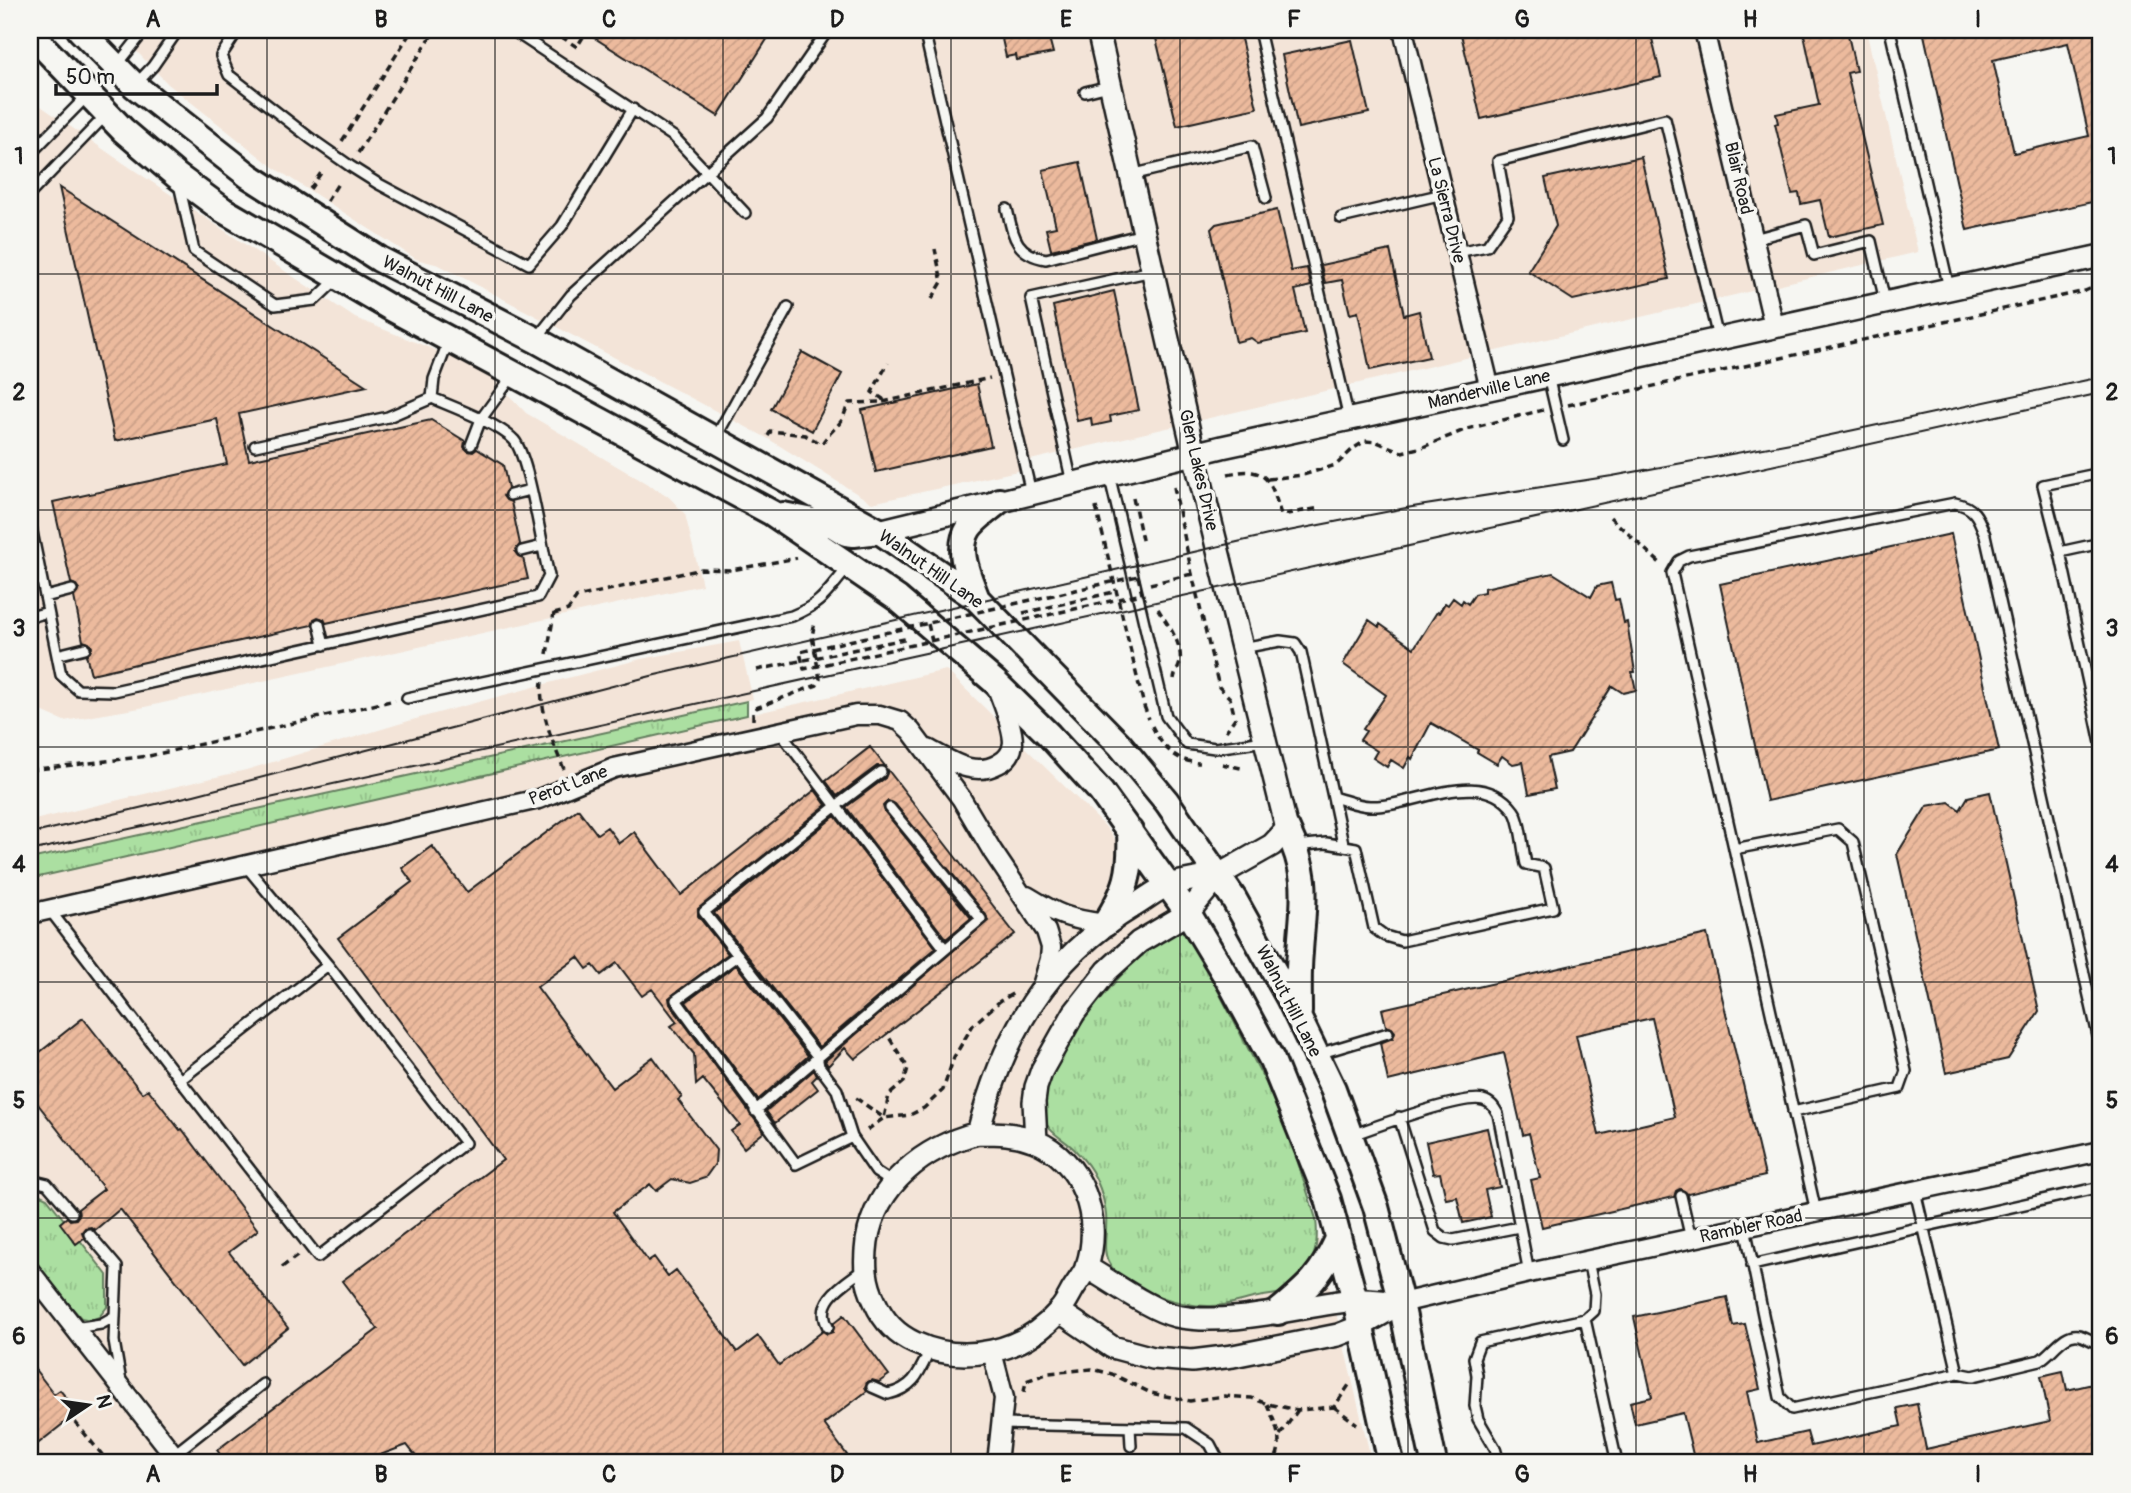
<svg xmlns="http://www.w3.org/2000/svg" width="2131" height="1493" viewBox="0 0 2131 1493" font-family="Pangolin,sans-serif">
  <defs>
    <pattern id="grass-tufts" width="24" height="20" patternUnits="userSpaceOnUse" patternTransform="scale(1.75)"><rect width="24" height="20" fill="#abdfa1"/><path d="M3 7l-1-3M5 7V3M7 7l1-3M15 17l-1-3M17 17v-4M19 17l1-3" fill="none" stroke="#93bf8a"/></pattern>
    <pattern id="building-hatch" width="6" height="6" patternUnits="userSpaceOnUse" patternTransform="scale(1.75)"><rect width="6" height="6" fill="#ecba9d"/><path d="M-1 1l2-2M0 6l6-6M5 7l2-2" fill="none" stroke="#ca9f87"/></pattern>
  </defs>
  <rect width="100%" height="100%" fill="#f6f6f2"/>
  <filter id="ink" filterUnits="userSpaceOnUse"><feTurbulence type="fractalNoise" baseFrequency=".0143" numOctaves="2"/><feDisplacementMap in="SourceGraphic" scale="14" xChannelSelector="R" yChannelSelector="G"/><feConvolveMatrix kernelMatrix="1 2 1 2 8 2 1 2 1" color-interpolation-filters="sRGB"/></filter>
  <g filter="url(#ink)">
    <path fill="#f3e4d8" d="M116 30H921L1022 470 872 503 767 438 439 265 416 259 273 167 168 84Z
      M925 30H1866L1918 252 1026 461Z
      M30 95 35 102 113 156 355 318 485 370 526 413 668 496 685 514 702 585 140 708 64 721 30 706Z
      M739 641 753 699 30 859V821L246 770 412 720 560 680 641 659Z
      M946 670 1105 826 1192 944 1315 1225 1372 1463H30V879Z"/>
    <path fill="url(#grass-tufts)" stroke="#647e5e" stroke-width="2" d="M747 701V715L30 879V859Z
      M1184 925 1266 1083 1291 1141 1316 1219C1319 1245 1315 1263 1296 1281 1292 1284 1288 1289 1284 1292 1277 1295 1266 1295 1258 1297 1243 1300 1227 1306 1211 1306 1183 1307 1127 1290 1111 1266 1100 1252 1108 1232 1106 1215 1105 1203 1101 1190 1096 1179 1091 1168 1083 1158 1074 1149 1063 1138 1046 1132 1043 1115 1037 1069 1112 980 1145 952 1156 941 1171 933 1184 925Z
      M30 1190 47 1198 107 1275V1307L99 1317 92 1320 81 1318 51 1284 31 1254Z"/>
    <path fill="url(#building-hatch)" stroke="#1c1c1c" stroke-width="2" fill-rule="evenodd" d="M582 30H773L718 116Z
      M1010 30H1047L1053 53 1017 60 1016 55 1006 57 1002 39 1011 37Z
      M1154 30H1239L1257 108 1177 126Z
      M1460 30H1650L1661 77 1481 119Z
      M1803 30H1847L1856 71 1847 73 1883 225 1829 237 1820 200 1801 204 1799 193 1792 194 1775 124 1778 123 1776 114 1819 105Z
      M1923 30H2101V200L1967 230ZM2068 43 2089 136 2014 153 1993 60Z
      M1352 40 1369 113 1298 128 1282 55Z
      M1641 157 1669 279 1573 300 1528 271 1556 226 1545 178Z
      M1080 162 1097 239 1051 250 1046 229 1056 227 1043 170Z
      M59 187 367 386 239 414 249 460 431 420 465 441 464 447 468 451 473 452 477 449 503 465 508 488 503 496 506 500 511 502 520 544 515 552 518 556 523 558 528 579 326 623 324 619 318 617 314 619 312 625 91 674 86 655 90 652 92 647 89 643 83 641 74 597 79 589 76 585 71 583 53 502 227 464 217 419 115 441Z
      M1277 210 1291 271 1307 268 1311 286 1295 290 1305 333 1258 343 1251 338 1236 342 1211 229 1216 224Z
      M1390 250 1404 315 1419 311 1429 357 1370 370 1358 312 1350 314 1342 280 1325 283 1321 265Z
      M1114 291 1139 410 1110 416 1111 422 1092 426 1091 418 1077 421 1053 306Z
      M802 352 842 374 812 431 771 409Z
      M977 384 991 446 876 472 862 410Z
      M1951 534 1999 750 1767 801 1720 584Z
      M1553 573 1591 597 1597 586 1611 583 1615 600 1619 599 1624 623 1627 622 1635 672H1632L1636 690 1623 693 1612 686 1570 752 1548 757 1555 789 1529 794 1523 762 1513 764 1502 756 1497 764 1477 752 1478 750 1431 723 1412 759 1410 757 1404 768 1391 760 1387 767 1373 758 1377 751 1360 740 1366 731 1363 729 1386 695 1343 664 1369 620 1379 627 1380 624 1414 648 1437 612 1439 613 1445 603 1448 605 1453 598 1461 604 1463 600 1468 604 1475 594 1484 592V588Z
      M870 747 885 766H877L837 796 826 781Z
      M888 770 1015 934 855 1059 845 1048 828 1066 825 1061 988 921 986 915 895 804 888 801 883 806 885 812 971 918 946 939 846 807 885 778Z
      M815 790 826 805 698 909V916L728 954 669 998 670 1004 764 1132 744 1148 731 1131 740 1125 703 1079 696 1085 694 1054 671 1026 677 1022 652 989 642 996 617 963 601 975 593 965 587 969 578 957 537 987 612 1088 653 1057 682 1097 678 1100 716 1150 715 1164 705 1178 690 1183 672 1179 656 1191 650 1184 613 1212 648 1261 654 1257 668 1276 676 1270 737 1352 758 1336 779 1365 823 1331 827 1334 833 1332 834 1323 844 1315 889 1375 879 1382 872 1380 867 1382 865 1387 867 1391 824 1424 847 1455 835 1463H421L407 1445 359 1463H226L217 1450 378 1329 342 1281 503 1160 338 938 412 882 402 868 432 846 467 892 578 809 597 834 607 827 619 843 634 832 681 895Z
      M1990 792 2039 1011 2008 1059 1946 1073 1897 854 1927 806 1949 802 1960 810 1968 797Z
      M835 816 936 948 819 1047 714 913Z
      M1707 934 1765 1176 1688 1194 1680 1189 1676 1191 1674 1197 1542 1227 1531 1180 1540 1178 1529 1133 1523 1135 1504 1053 1388 1081 1380 1043 1393 1038 1395 1032 1392 1028 1386 1026 1382 1009ZM1652 1018 1675 1117 1599 1135 1576 1035Z
      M736 965 808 1056 758 1100 686 1002Z
      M83 1018 142 1093 148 1089 180 1130 182 1129 258 1230 229 1252 288 1328 242 1365 120 1209 95 1230 91 1227 85 1228 82 1232 84 1238 76 1244 60 1223 67 1217 70 1220 76 1219 79 1215 78 1209 104 1189 30 1094V1060Z
      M814 1070 817 1076 812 1081 818 1089 775 1123 766 1111Z
      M1487 1128 1500 1187 1485 1190 1491 1217 1463 1223 1457 1197 1446 1199 1440 1173 1433 1174 1426 1142Z
      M1727 1297 1733 1326 1745 1324 1760 1389 1747 1392 1758 1443 1807 1432 1811 1446 1901 1426 1897 1408 1917 1404 1926 1449 2050 1421 2041 1376 2063 1371 2067 1390 2101 1382V1463H1695L1683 1413 1635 1424 1630 1402 1652 1397 1634 1317Z
      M30 1363 54 1394 60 1390 78 1412 30 1450Z"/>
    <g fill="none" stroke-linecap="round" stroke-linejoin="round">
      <g stroke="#1c1c1c" stroke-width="14">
        <path id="service" d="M238 30 221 56 229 75 310 138 350 166 377 183 529 264 562 226 633 109
          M512 30 674 137 745 213
          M924 30 1031 493
          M1259 30 1349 419
          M1890 30 1949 288
          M118 64 145 30
          M136 84 153 66 178 30
          M1085 92 1109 86
          M30 154 87 96
          M1131 175 1252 146 1266 198
          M179 184 194 251 275 305 315 300 338 278
          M30 194 106 115
          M1007 209C1013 235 1015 254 1046 259L1143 234
          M1341 218 1443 194
          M1754 239 1806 225 1814 255 1871 241 1885 301
          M1457 252 1487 246 1508 216 1498 161 1665 119 1718 338
          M537 338 571 295 767 118 828 30
          M1548 376 1563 440
          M716 437 788 307
          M471 445 481 419 513 375
          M255 446 388 417 432 398
          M2101 473 2043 485 2060 552 2101 743
          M1109 474 1166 716 1187 744 1215 748 1265 741
          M1072 483 1031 298 1152 271
          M510 495 530 490
          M30 522 61 675 78 690 114 691 538 597 549 576C542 548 529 457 514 440 499 424 453 407 432 398L434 379 449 340
          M522 551 542 546
          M2060 552 2101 543
          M45 597 72 590
          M30 617 48 612
          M319 624 324 645
          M1242 648 1280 641 1295 643 1301 652 1333 797C1345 800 1358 806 1370 806 1415 808 1480 764 1514 811 1521 820 1523 852 1526 864L1544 868 1553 908 1402 941 1385 936 1374 928 1356 848 1326 843 1295 846
          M57 655 85 648
          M407 698 792 616C823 603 826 593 847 569
          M780 732 836 806 881 772
          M1333 797 1343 844
          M1734 849 1838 829 1853 842 1906 1071 1900 1088 1793 1112
          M245 865 328 965 465 1143 318 1257 180 1080 328 965
          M49 909 180 1080
          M738 955 676 1000 796 1164 852 1137
          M1318 1054 1388 1033
          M755 1111 981 919 890 808
          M1399 1117 1435 1231 1444 1238 1453 1240 1519 1227
          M1352 1135C1374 1127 1464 1094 1483 1100 1491 1102 1494 1107 1498 1114L1529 1273
          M30 1180 47 1184 72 1213
          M893 1183 876 1172 852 1137 837 1090 819 1066 817 1056 704 912 836 806 945 949
          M1681 1196 1691 1239
          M1816 1212 1672 573 1679 561 1689 556 1955 503C1975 507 1978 517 1985 535L2101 1049
          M1745 1227 1780 1397 1792 1409 1958 1373 1915 1191
          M89 1234 117 1267 114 1341 121 1382
          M1588 1261 1595 1294 1594 1311 1585 1319 1617 1463
          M1752 1265 2101 1187
          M828 1327C813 1300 846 1283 864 1269
          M74 1328 101 1324 115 1316
          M1958 1373 1973 1376 2040 1360C2052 1353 2064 1332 2079 1335 2086 1337 2094 1342 2101 1345
          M872 1387 888 1394C914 1388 919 1373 930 1350
          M1001 1424 1186 1428 1210 1444 1220 1463
          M1130 1427 1131 1446
          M173 1455 263 1384
          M1499 1463 1495 1448 1478 1419 1475 1406 1477 1375 1474 1358 1480 1342 1585 1319"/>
      </g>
      <g stroke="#1c1c1c" stroke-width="23">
        <path id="minor" d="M1403 30 1490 389
          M1704 30 1774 326
          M928 749C950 760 973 778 998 764 1007 760 1012 753 1013 743 1013 725 1002 702 996 685
          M1027 896C1058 915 1068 919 1105 924
          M30 914 539 799 614 768 856 715H880L900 721 911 731 961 798 993 852 1046 931 1051 947 1050 959 1042 986
          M30 1271 180 1463
          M1401 1303 1529 1273 2101 1151
          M992 1352 1004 1398 997 1463"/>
      </g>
      <g stroke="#1c1c1c" stroke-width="26">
        <path id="tertiary" d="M879 531 1222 447 2101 256
          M978 1133C997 1133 1016 1133 1035 1141 1082 1160 1103 1219 1087 1266 1084 1274 1078 1281 1073 1289 1069 1296 1065 1305 1059 1311 1023 1353 964 1365 915 1343 897 1335 883 1320 875 1302 865 1282 864 1264 867 1241 876 1184 924 1147 978 1133Z
          M978 1133C1003 1036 1046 959 1134 906 1146 899 1159 888 1171 884 1187 880 1203 878 1219 875
          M1036 1141 1034 1102 1036 1087 1042 1070 1074 1013 1107 971 1139 942 1188 913 1219 875 1272 845 1287 829 1194 454 1098 30
          M1086 1267C1111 1281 1150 1310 1176 1316 1228 1327 1300 1306 1353 1300 1368 1299 1385 1302 1401 1303
          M1059 1311 1112 1347 1153 1358 1192 1361 1233 1356 1338 1335 1361 1326 1401 1303"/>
      </g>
      <g stroke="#1c1c1c" stroke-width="30">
        <path id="secondary" d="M80 30 135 86 249 176 379 259 536 340 879 531 977 599 1120 745 1167 802 1234 899 1289 998 1333 1089 1376 1207 1401 1303 1434 1463
          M30 33 123 130 177 176 223 210 389 307 772 513 898 599 995 682 1049 735 1101 792 1188 913 1232 986 1272 1060 1328 1199 1355 1300 1391 1463
          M783 515 833 525 846 533 854 534 879 531
          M977 599C969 577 955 550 969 528 976 518 990 509 999 501
          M1287 829C1311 879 1303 901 1300 952 1298 972 1299 992 1299 1012
          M1105 924C1127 889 1132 873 1130 831
          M1278 1312C1309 1286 1321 1276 1338 1239"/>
      </g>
      <path stroke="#1c1c1c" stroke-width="3.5" stroke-dasharray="7 5" stroke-linecap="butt" d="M551 30 577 47 583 37
        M342 141 412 30
        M358 153 435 30
        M310 189 323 170
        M327 201 339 182
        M932 299 942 282 935 249
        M883 402 990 378
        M1568 405 2085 291 2101 284
        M768 436 771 431 805 435 822 444C827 434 836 429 842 420 845 414 846 408 849 403L883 402V399L872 392 888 363
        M1228 474C1267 465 1271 481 1281 515L1320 508
        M1268 479 1303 475 1336 465 1354 448 1365 441 1377 442 1402 452 1423 447 1467 429 1543 410
        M1174 487 1192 574 1219 687 1230 698 1235 718 1226 731
        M1133 498 1143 544
        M1096 507 1144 706 1149 719
        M1610 517 1660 563
        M1150 584 1192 574
        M1158 609C1167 624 1183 643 1180 662 1179 669 1175 672 1174 679
        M1023 613 1118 591
        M554 614 568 610 577 597 702 569 731 570 797 558
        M547 654 554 613
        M757 670 909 638
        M542 682C538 706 554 747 564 769
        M753 720V713L756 708 817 685 820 679 812 636 815 622
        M1152 726C1162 747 1176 762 1200 763
        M1222 764 1241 768
        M30 770 149 756 395 700
        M856 1098 884 1118 889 1095 904 1082 908 1068 887 1034
        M867 1130 884 1118 910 1115 924 1108 943 1090 954 1057 973 1025 1000 1001 1014 993
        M282 1267 300 1254
        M1024 1392 1026 1381 1049 1373 1092 1369 1112 1374 1151 1393 1190 1401 1224 1396 1252 1398 1267 1404 1298 1410 1334 1407 1349 1385
        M1267 1404C1275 1424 1286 1443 1273 1463
        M1334 1407 1357 1424
        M75 1422 109 1463
        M1280 1435 1298 1410"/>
      <use href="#service" stroke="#f6f6f2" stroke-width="9"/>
      <use href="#minor" stroke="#f6f6f2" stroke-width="18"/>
      <use href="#tertiary" stroke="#f6f6f2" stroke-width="21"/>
      <use href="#secondary" stroke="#f6f6f2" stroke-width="24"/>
      <path stroke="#1c1c1c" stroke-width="2" d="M30 834 194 795 651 676 1268 535 1406 508 1612 476 1812 439 2101 377
        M30 851 2101 393"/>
      <path stroke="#1c1c1c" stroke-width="3.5" stroke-dasharray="7 5" stroke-linecap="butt" d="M1138 576 1142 594 804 669 800 652Z
        M928 624 932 641"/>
    </g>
  </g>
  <path fill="none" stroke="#1c1c1c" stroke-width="2" stroke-opacity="0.55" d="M267 30V1463M495 30V1463M723 30V1463M951 30V1463M1180 30V1463M1408 30V1463M1636 30V1463M1864 30V1463M30 274H2101M30 510H2101M30 747H2101M30 982H2101M30 1218H2101"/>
  <g text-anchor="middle" stroke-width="7" stroke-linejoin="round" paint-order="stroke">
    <g font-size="18" fill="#1c1c1c" stroke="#f6f6f2">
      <text transform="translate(1739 178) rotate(77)" y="6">Blair Road</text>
      <text transform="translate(1447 210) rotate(76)" y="6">La Sierra Drive</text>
      <text transform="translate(438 289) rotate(28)" y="6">Walnut Hill Lane</text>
      <text transform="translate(1489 389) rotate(-13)" y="6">Manderville Lane</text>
      <text transform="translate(1199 470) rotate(77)" y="6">Glen Lakes Drive</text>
      <text transform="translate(931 569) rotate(35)" y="6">Walnut Hill Lane</text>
      <text transform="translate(568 785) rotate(-21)" y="6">Perot Lane</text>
      <text transform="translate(1289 1001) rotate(63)" y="6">Walnut Hill Lane</text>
      <text transform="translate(1751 1226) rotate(-12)" y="6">Rambler Road</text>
    </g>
  </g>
  <rect width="2131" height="1493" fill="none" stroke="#f6f6f2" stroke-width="77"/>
  <g transform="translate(88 1405) rotate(77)" stroke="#f6f6f2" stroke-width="5" paint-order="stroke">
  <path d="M0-5L12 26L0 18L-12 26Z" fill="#1c1c1c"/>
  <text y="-10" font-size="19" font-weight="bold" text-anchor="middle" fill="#1c1c1c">N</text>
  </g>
  <path d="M56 84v10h161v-10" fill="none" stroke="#1c1c1c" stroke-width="3.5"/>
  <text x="66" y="84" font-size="21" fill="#1c1c1c" stroke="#f6f6f2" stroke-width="5" paint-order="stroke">50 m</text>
  <rect x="38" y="38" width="2054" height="1416" fill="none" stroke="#1c1c1c" stroke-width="2.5"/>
  <g font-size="23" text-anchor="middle" font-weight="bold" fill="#1c1c1c">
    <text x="153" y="27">A</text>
    <text x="381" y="27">B</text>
    <text x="609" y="27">C</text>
    <text x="837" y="27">D</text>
    <text x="1066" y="27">E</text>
    <text x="1294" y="27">F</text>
    <text x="1522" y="27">G</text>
    <text x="1750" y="27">H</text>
    <text x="1978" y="27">I</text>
    <text x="19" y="164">1</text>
    <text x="2112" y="164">1</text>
    <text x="19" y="400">2</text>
    <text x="2112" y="400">2</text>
    <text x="19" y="636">3</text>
    <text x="2112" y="636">3</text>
    <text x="19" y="872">4</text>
    <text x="2112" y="872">4</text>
    <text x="19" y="1108">5</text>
    <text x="2112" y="1108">5</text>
    <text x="19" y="1344">6</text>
    <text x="2112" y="1344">6</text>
    <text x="153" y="1482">A</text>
    <text x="381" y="1482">B</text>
    <text x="609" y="1482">C</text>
    <text x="837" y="1482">D</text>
    <text x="1066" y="1482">E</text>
    <text x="1294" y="1482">F</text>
    <text x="1522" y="1482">G</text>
    <text x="1750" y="1482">H</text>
    <text x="1978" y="1482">I</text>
  </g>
</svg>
